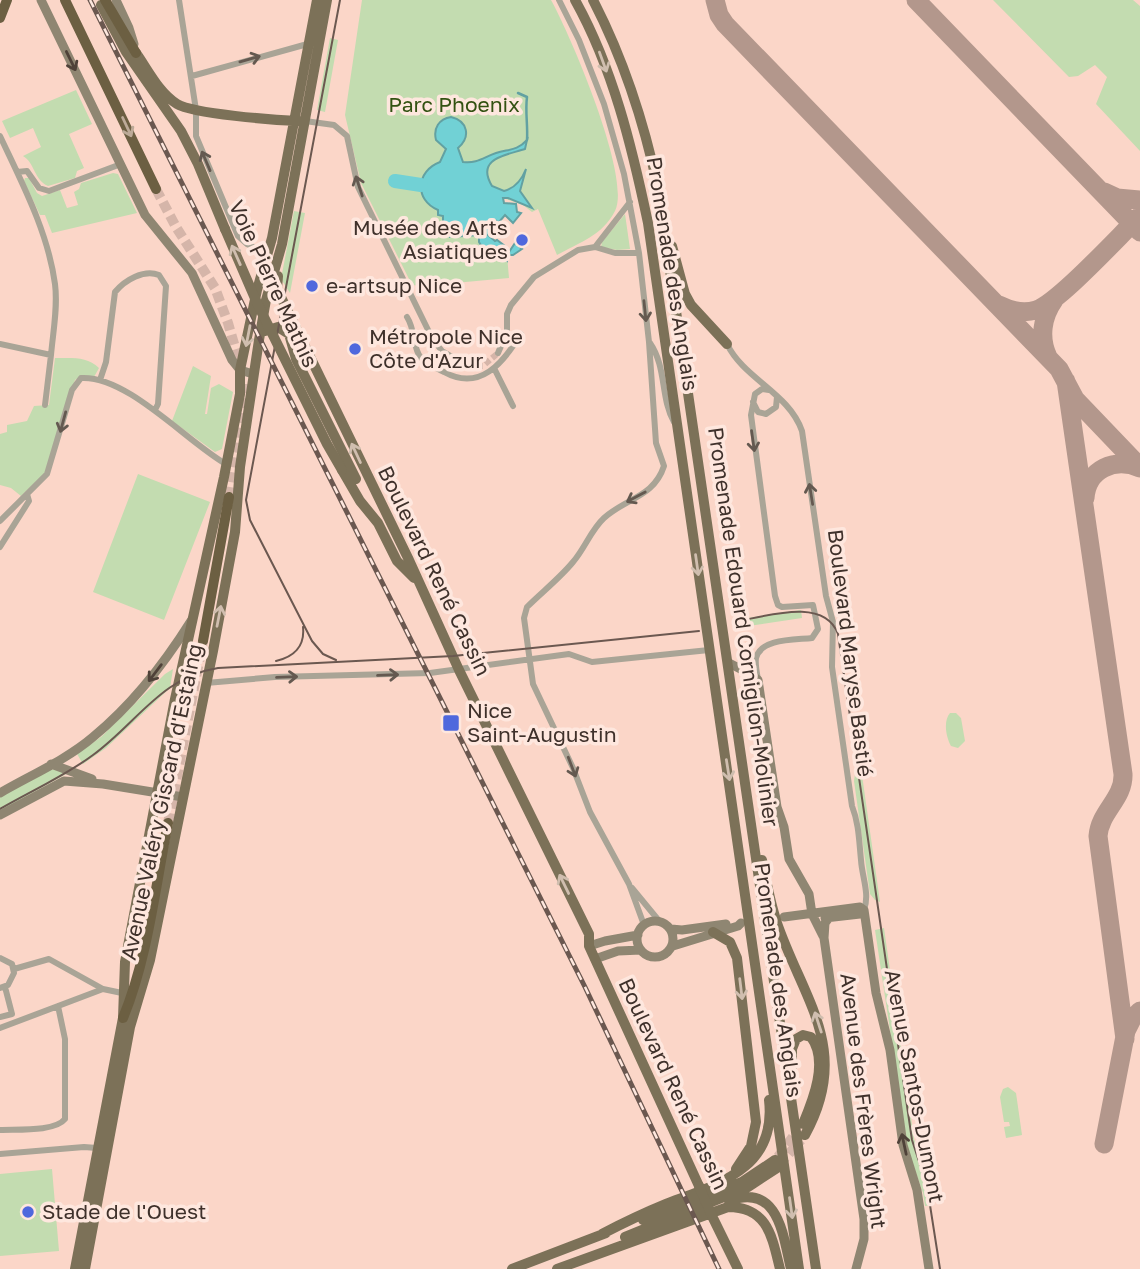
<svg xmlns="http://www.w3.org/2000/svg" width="1140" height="1269" viewBox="0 0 1140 1269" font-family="'Golos Text',sans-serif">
  <rect width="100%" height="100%" fill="#fbd6c8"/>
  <path fill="#c3dcb0" d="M362 0H551C570 34 632 178 615 211 602 236 580 242 557 255L538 209 532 212 523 205 503 198 504 203 516 204 517 212 521 213 513 223 505 215 499 224 497 220H493L491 226 496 228 488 235 505 246 504 248 509 252 507 255 509 278 422 286 412 285 361 183 345 115Z
    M993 0H1133L1140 6V151L1096 104 1107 77 1095 65 1078 76 1069 77Z
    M330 38 338 40 325 112 317 110Z
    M76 90 92 124 69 134 84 168 77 171 75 178 48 186C34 180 35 163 23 156L41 147 33 128 10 138 2 121Z
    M113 173 118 174 137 213 52 233 45 215H40L24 181 25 178H29L37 193 42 196 60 190 67 208 78 205 74 192 79 189 81 183Z
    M294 211 305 213 290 293 281 279Z
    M625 214 630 249 617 250 601 247 602 242Z
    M55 358C72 358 87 356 99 368L94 377 81 376 75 380 46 472 21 496 11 488 0 485V434L7 432V425L27 421 34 406 49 405Z
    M193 366 211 376 205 414H207L211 388 219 384 233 392 222 449 215 452 172 421Z
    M138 474 210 502 164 620 93 592Z
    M801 610 802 618 735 628 734 620Z
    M173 669 170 688 106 748 83 764 77 754 101 737 165 674Z
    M950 713H956L961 718 965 741 958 748 951 746C946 737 943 721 950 713Z
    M861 768 880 902 875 900 870 894 854 781 855 774Z
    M57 769 68 773 0 811V797L48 770Z
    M884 928 914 1139 929 1184 932 1205 925 1206 923 1193 908 1150 875 930Z
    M1008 1087 1016 1093 1022 1135 1006 1138 1004 1127 1010 1126 1009 1122H1004L1000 1097 1003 1089Z
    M52 1169 59 1251 0 1256V1174Z"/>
  <path fill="#71d1d5" stroke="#62a1a2" stroke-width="2" d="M451 117C468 121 471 137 458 148L463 162C477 164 484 157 496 153 509 149 517 151 527 140L525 149C507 155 475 158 492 186L504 191C516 188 522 179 526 169L520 191 532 208 508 198H503L504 203 516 204 517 212 521 213 513 223 505 215 499 222 501 224 495 220 491 223V227L496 228 488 235 495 241 497 240 505 246 504 248 509 252 515 243 522 249 513 255H507V261L489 254 487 256 479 242V235L450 237 448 227H443V216L438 215V210C414 200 416 171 440 162L446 149 436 140C433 128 439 119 451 117Z"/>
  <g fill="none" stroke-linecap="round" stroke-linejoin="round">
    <path stroke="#62a1a2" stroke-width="2.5" d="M518 93 527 97C525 112 528 125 527 140"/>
    <path stroke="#71d1d5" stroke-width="14" d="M395 181 421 185"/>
    <path stroke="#b3978c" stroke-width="19" d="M715 0 719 15 725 24 1059 369 1075 399 1140 467
      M916 0 1140 232
      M1104 192 1117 198 1140 200
      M999 305C1011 311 1023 314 1036 310 1058 303 1120 235 1140 216
      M1048 357C1039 338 1042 317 1054 300
      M1066 381 1123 774C1124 799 1100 811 1098 836L1125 1039
      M1085 498C1087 469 1115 457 1140 468
      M1104 1144 1126 1031 1132 1019 1140 1011"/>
    <path stroke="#d5b5a9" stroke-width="6" stroke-dasharray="6 3" stroke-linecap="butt" d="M468 366H483L498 353"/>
    <path stroke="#d5b5a9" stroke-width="10" stroke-dasharray="10 5" stroke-linecap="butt" d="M778 1157 798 1130
      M779 1165 801 1140"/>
    <path stroke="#d5b5a9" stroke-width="10" stroke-dasharray="10 5" stroke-linecap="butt" d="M156 189 176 227 215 288 228 323 241 368
      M229 497 244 405V384
      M168 823 203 641"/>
    <path stroke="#a9a496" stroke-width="6" d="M179 0 196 110V136L238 236 247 244 268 254
      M559 0 579 40 604 104 624 174 639 253 649 342 656 443 664 466C654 497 626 498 604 518 591 530 585 548 573 562 560 578 542 592 527 607L524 618 533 684 573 768 590 812 629 884 644 925
      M192 76 311 43
      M305 121 334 125 347 136 358 187 432 338 442 351 468 366
      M0 136C22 183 48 232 55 284 58 307 53 332 51 355L0 344
      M17 172 27 171 39 188 49 191 121 164
      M595 247 630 202
      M407 317C416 331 412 347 421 358 427 364 436 368 444 372 480 392 503 363 521 334
      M650 343C667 368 660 397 674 422
      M727 344C744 379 789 393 802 431L826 596 833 622 832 667 852 806C859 824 859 841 861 860 862 877 870 894 864 910
      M498 353 507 332V314L511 305 534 277 578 250 595 247 615 253H639
      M494 368 513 406
      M100 380 106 362 115 292C125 280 144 269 159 275L166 286 158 404 155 410
      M753 402 758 412 766 414 776 407 777 397
      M45 405 51 355
      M0 521 47 474 72 390 81 378C127 375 187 442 226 464
      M0 547 29 501 27 494
      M758 680C757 673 755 665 756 658 761 638 796 640 812 638L818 629 813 605 782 607 778 605 775 596 751 415 755 394 762 389 769 390
      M206 683 275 677 430 673 569 654 592 662 709 650
      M632 888 660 922
      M0 958 12 964 14 973 8 985 0 988
      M14 969 49 959 103 989
      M0 1017 12 1014 5 987
      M0 1028 103 989 122 993
      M0 1130C16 1129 55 1132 65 1119V1039L58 1006
      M0 1154 84 1147 97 1148"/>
    <path stroke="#8f8672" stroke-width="9" d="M41 0 145 215 192 273 232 360 240 370 253 374
      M116 0 129 28 134 44
      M729 663 752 675 758 680 777 807 784 827 789 859 809 894 812 914 823 936
      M51 764 92 779
      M0 793C31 775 66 760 93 737 132 705 164 664 191 621
      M0 815 64 781 103 784 183 797
      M864 910 876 993 890 1050 903 1145 917 1190 929 1269
      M834 911 825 923 824 938 864 1219V1239L856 1269
      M784 917 860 907 864 910
      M825 918 860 914 864 910
      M637 939a18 18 0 1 1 36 0a18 18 0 1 1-36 0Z
      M671 929 682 930 726 924
      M589 946 605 941 638 935
      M673 946 738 926 741 923
      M595 959 618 951 641 950"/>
    <path stroke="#7c7158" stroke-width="10" d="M575 0C613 68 632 147 648 223L799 1269
      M593 0C624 60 644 122 658 188L816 1269
      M101 5 126 52 181 131 198 164 225 229
      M136 53C148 70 159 93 177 104 194 114 274 120 298 121
      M672 246 685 294 691 305 727 344
      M278 276 277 289 409 560 459 670 589 934V946L699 1186
      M265 331 278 327 289 334 296 359 356 479
      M342 470 360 501 378 523 397 561 414 578
      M762 860C766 881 770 902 777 923 804 1001 852 1050 805 1135
      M713 932 730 942 737 958 756 1122 751 1146 736 1169
      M792 1067V1049L796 1039 803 1035 811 1037C829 1061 813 1100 803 1124
      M729 1201C779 1182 783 1236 791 1269
      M712 1216 738 1269
      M643 1220 742 1182 775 1160
      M602 1234C623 1223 644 1213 666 1204 718 1184 777 1169 769 1100
      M625 1237 748 1187 777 1168
      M75 1269 123 1018 125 962 175 699 224 477 240 394V370L257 290 272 238 317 0
      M85 1269 130 1027 150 960 213 651 235 532 240 467 259 340 266 300 282 244 327 0
      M512 1269 606 1233
      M557 1269 728 1207C768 1207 772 1237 780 1269"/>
    <path stroke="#6c5f42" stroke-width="10" d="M65 0 156 189
      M105 0 136 53
      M0 18 7 0
      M203 641 229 497
      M123 1018C148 957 155 888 168 823"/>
    <path stroke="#6b5850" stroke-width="2" d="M734 622C764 617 824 596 838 634L912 1140 927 1186 940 1269
      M336 660 323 654 312 641 250 520 246 500 340 0
      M276 661C294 657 305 646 303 627
      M0 809C31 791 65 776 93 755 137 723 161 677 218 668L453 656 699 631"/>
    <g stroke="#6b5850" stroke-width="5">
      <path id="rail" d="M90 0 585 987 719 1269"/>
    </g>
    <use href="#rail" stroke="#fee7de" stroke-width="2.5" stroke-dasharray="8" stroke-linecap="butt"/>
    <path stroke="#7c7158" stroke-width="10" d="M225 229 257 303 327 444 342 470
      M699 1186 712 1216"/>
  </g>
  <defs><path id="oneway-shaft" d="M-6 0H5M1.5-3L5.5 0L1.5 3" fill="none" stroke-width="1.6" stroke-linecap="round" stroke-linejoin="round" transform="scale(1.75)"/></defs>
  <g stroke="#645950">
    <use href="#oneway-shaft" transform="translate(250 59) rotate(-16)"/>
    <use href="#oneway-shaft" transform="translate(206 161) rotate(-113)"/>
    <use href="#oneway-shaft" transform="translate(359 186) rotate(-108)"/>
    <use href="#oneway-shaft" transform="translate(645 311) rotate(84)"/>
    <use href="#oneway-shaft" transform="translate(63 422) rotate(105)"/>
    <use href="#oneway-shaft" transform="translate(753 441) rotate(82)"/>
    <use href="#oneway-shaft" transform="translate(811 494) rotate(-99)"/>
    <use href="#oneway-shaft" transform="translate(636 497) rotate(152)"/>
    <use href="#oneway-shaft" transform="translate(388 675) rotate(-2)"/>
    <use href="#oneway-shaft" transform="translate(287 677) rotate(-2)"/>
    <use href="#oneway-shaft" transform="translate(572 767) rotate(69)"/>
  </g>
  <g stroke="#4f4239">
    <use href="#oneway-shaft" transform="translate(71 61) rotate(64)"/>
    <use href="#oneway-shaft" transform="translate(155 673) rotate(127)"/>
    <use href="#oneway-shaft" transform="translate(904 1144) rotate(-102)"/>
  </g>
  <g stroke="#d0beaf">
    <use href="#oneway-shaft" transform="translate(603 62) rotate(70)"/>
    <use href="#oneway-shaft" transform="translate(236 255) rotate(-114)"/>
    <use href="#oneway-shaft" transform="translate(248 336) rotate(101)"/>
    <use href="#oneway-shaft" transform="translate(356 453) rotate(-115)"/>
    <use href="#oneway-shaft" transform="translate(697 565) rotate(82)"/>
    <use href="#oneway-shaft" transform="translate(219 616) rotate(-79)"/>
    <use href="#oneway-shaft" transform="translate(728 770) rotate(81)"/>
    <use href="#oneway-shaft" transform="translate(564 884) rotate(-116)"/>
    <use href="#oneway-shaft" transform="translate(741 989) rotate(83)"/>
    <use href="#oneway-shaft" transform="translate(818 1022) rotate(-108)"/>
    <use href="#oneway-shaft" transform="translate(791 1208) rotate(82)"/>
  </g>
  <use stroke="#bcaa98" href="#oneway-shaft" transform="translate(127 127) rotate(65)"/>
  <g fill="#4f68dd" stroke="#fee7de" stroke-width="2.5">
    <circle cx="522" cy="240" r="7"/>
    <circle cx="312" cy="286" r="7"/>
    <circle cx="355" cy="349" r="7"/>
    <rect x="442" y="714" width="18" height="18" rx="3.5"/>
    <circle cx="28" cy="1212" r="7"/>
  </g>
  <g text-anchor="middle" stroke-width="7" stroke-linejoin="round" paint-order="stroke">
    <g font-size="21" fill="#335212" stroke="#fee7de">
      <text x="454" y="112">Parc Phoenix</text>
    </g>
    <g font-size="21" fill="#3f312b" stroke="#fee7de" text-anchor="start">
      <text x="508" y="235" text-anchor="end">Musée des Arts<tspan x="508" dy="24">Asiatiques</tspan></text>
      <text x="326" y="293">e-artsup Nice</text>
      <text x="369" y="344">Métropole Nice<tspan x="369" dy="24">Côte d'Azur</tspan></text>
      <text x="467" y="718">Nice<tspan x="467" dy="24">Saint-Augustin</tspan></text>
      <text x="42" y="1219">Stade de l'Ouest</text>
    </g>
    <g font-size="21" fill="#3f312b" stroke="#fee7de">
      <text transform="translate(672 274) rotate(81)" y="7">Promenade des Anglais</text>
      <text transform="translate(273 284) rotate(65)" y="7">Voie Pierre Mathis</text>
      <text transform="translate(434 571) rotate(64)" y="7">Boulevard René Cassin</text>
      <text transform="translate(743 627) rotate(82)" y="7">Promenade Edouard Corniglion-Molinier</text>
      <text transform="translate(850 653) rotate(83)" y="7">Boulevard Maryse Bastié</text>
      <text transform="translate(162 802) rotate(-78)" y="7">Avenue Valéry Giscard d'Estaing</text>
      <text transform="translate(778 980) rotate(82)" y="7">Promenade des Anglais</text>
      <text transform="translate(673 1084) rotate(65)" y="7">Boulevard René Cassin</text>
      <text transform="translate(914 1086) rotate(79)" y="7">Avenue Santos-Dumont</text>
      <text transform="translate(863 1101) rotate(83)" y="7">Avenue des Frères Wright</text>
    </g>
  </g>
</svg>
